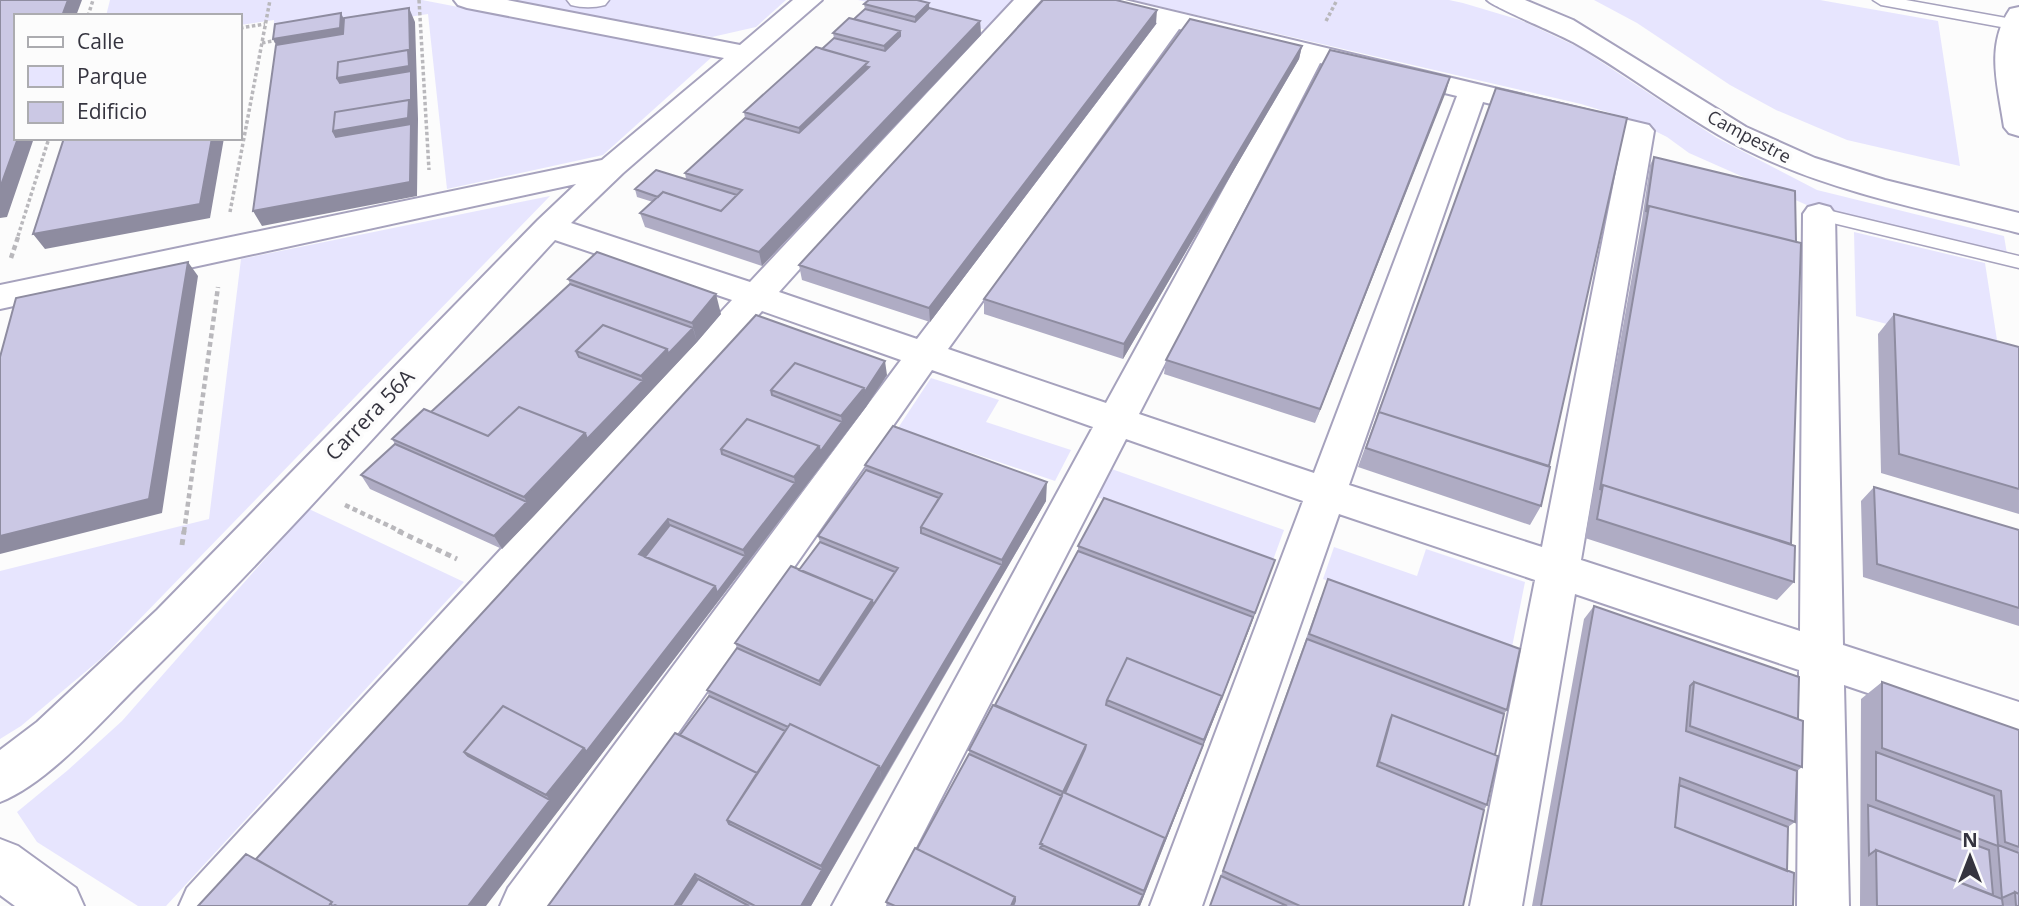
<svg xmlns="http://www.w3.org/2000/svg" width="2019" height="906" viewBox="0 0 2019 906" font-family="'Open Sans',sans-serif">
  <rect width="100%" height="100%" fill="#fcfcfc"/>
  <path fill="#e7e5fe" d="M110 0H422L713 56 603 155 447 189 428 14 273 38 274 20 240 25V16H106Z
    M509 0H786L756 27 712 37Z
    M858 0H1019L991 31Z
    M1131 0H1449L1463 3 1520 20 1580 48 1717 138 1817 190 2004 236 2007 254 1809 206 1689 153 1667 137 1633 120 1581 104Z
    M1594 0H1820L1938 21 1960 166 1847 140 1776 110 1730 85 1637 23Z
    M550 196 103 657 21 726 0 739V571L209 519 241 259Z
    M1854 232 1985 263 1999 353 1856 316Z
    M931 378 999 400 986 422 1071 450 1055 481 898 428Z
    M1106 467 1284 530 1273 560 1091 495Z
    M309 509 464 582 166 906H138L37 842 17 812 68 770 122 721Z
    M1334 547 1417 576 1426 549 1525 582 1512 647 1323 579Z"/>
  <g fill="none" stroke-linecap="round" stroke-linejoin="round">
    <g stroke="#a6a2bd" stroke-width="3">
      <path id="service" d="M1873 0H1906L2012 19 2017 21 2019 25 2012 29 1881 5Z
        M1819 208 2019 256V268L1812 218 1810 214Z"/>
    </g>
    <g stroke="#a6a2bd" stroke-width="3">
      <path id="pedestrian" d="M567 0H609L605 5C594 8 582 8 571 5Z"/>
    </g>
    <g stroke="#a6a2bd" stroke-width="4">
      <path id="minor" d="M454 0H507L740 45 793 0H822L623 173 571 223 750 282 1014 0H1041L779 292 917 339 1157 23 1084 5 1080 0H1125L1649 125 1654 131 1581 560 1800 631 1803 214 1808 207 1819 204 1830 207 1835 214 1843 645 2019 702V744L1844 685 1849 906H1797L1799 670 1575 594 1522 906H1470L1535 580 1339 514 1202 906H1150L1303 501 1126 439 886 906H832L1093 427 932 370 557 906H500L508 888 901 360 762 311 239 906H179L187 888 732 300 555 240C417 389 282 543 137 686 100 723 48 783 0 802V750L37 722 157 610 538 220 576 184 0 309V285L602 160 724 58 467 8 458 5ZM1179 29 1296 57 1106 403 948 349ZM1320 63 1457 96 1314 473 1139 414ZM1483 102 1623 136 1542 547 1349 485Z
        M0 839 18 846 76 888 84 906H15L0 895Z"/>
    </g>
    <g stroke="#a6a2bd" stroke-width="4">
      <path id="tertiary" d="M1487 0H1525L1573 20 1746 127 1815 158 1885 180 2019 213V233C1932 211 1841 194 1759 156 1692 125 1636 77 1573 42 1559 34 1491 6 1487 0Z
        M2019 7V136L2009 133 2004 127C1998 86 1985 46 2010 9Z"/>
    </g>
    <path stroke="#b9b8bc" stroke-width="3.5" stroke-dasharray="3.5 2.5" stroke-linecap="butt" d="M419 0 429 170
      M88 16 93 0
      M1326 21 1337 0
      M240 28 265 24
      M262 43 278 40
      M230 212 270 0
      M18 236 49 138"/>
    <path stroke="#b9b8bc" stroke-width="4.5" stroke-dasharray="5 3.5" stroke-linecap="butt" d="M11 258 19 234
      M345 505 402 532
      M184 532 218 287"/>
    <path stroke="#b9b8bc" stroke-width="5" stroke-dasharray="6 4.5" stroke-linecap="butt" d="M398 531 457 559
      M182 545 184 531"/>
    <use href="#service" fill="#fff" fill-rule="evenodd"/>
    <use href="#pedestrian" fill="#fff" fill-rule="evenodd"/>
    <use href="#minor" fill="#fff" fill-rule="evenodd"/>
    <use href="#tertiary" fill="#fff" fill-rule="evenodd"/>
  </g>
  <path fill="#afacc4" d="M929 3V8L980 21 981 35 762 266 645 227 640 213 653 202 637 197 635 189 686 179 685 173 745 118 744 112 834 38 833 33 854 19 865 9 864 4Z
    M1156 24 930 322 802 280 799 265Z
    M1302 46 1299 59 1123 359 984 314V299Z
    M1450 77 1315 423 1164 374 1166 360Z
    M1496 88 1549 466 1541 506 1530 525 1358 467Z
    M1654 157 1791 544 1794 582 1777 600 1585 538 1642 220 1650 165Z
    M568 279 721 314 697 342 502 549 370 489 361 475 395 444 392 439 431 412 570 284Z
    M1894 314 2019 347V514L1881 473 1878 334Z
    M756 315 887 375 866 407 822 466 558 811 256 859Z
    M865 465 1046 501 811 906H548L709 696 707 690 737 648 735 643 799 570 820 542 818 536 866 470Z
    M1874 487 2019 530V626L1863 577 1861 501Z
    M1078 546 1275 560 1249 630 1140 906H887L886 902 918 849 969 754V750L995 705 1078 551Z
    M1321 597 1507 710 1504 714 1495 755 1487 805 1484 810 1463 906H1210Z
    M1594 606 1798 719 1802 767 1797 771 1795 822 1788 827 1787 871 1793 906H1532L1584 619Z
    M1882 682 2019 730V906H1860L1861 699Z"/>
  <path fill="#8e8ca0" d="M68 0H82L76 16H62Z
    M929 3 930 22 916 36 915 17Z
    M409 8 415 22 418 119 417 196 262 226 253 211 344 151 333 131 347 97 337 78Z
    M1157 10 1156 24 930 322 929 308Z
    M341 13 350 32 283 59 273 39Z
    M980 21 981 35 762 266 759 252Z
    M900 31 901 50 886 65 884 46Z
    M1302 46 1299 59 1123 359 1124 344Z
    M868 62 870 81 802 148 799 128Z
    M1450 77 1446 92 1315 423 1320 409Z
    M18 138H34L7 217 0 218V188Z
    M212 138H224L210 218 45 249 33 234Z
    M188 262 198 276 162 513 0 554V536Z
    M716 294 721 314 697 342 692 323Z
    M693 328 697 342 534 516 524 497 585 433 643 381 641 376 667 349Z
    M885 361 887 375 866 407 486 906H468L550 800 546 795 584 748 715 586 745 556 743 550 795 483 794 477 819 446 842 422 841 416Z
    M1047 482 1046 501 882 782 880 770 1002 565V560Z
    M527 502 534 516 502 549 494 536Z
    M668 519 673 533 648 563 639 554Z
    M1275 560 1249 630 1140 906H1138L1253 617Z
    M899 581 823 698 819 681 872 600Z
    M1086 745 1084 761 1066 798 1063 792Z
    M879 766 882 782 811 906H801L822 870 821 866Z
    M695 874 701 884 687 906H674Z"/>
  <path fill="#cbc8e4" stroke="#8e8ca0" stroke-width="2" d="M0 0H68L62 16H16V138H18L0 188Z
    M869 0H917L929 3 915 17 864 4Z
    M1043 0H1116L1157 10 929 308 799 265Z
    M409 8 410 55 408 50 338 62 337 78 340 83 411 71V105L409 100 335 112 333 131 336 137 411 124 410 182 253 211 276 45 343 34 344 18Z
    M929 8 980 21 759 252 640 213 663 192 721 211 742 190 685 173 745 118 799 133 869 67 864 66 868 62 822 49 834 38 885 51 900 36V31L854 19 865 9 915 22Z
    M341 13 340 28 273 39 275 24Z
    M849 18 900 31 884 46 833 33Z
    M1190 19 1302 46 1124 344 984 299Z
    M816 47 868 62 799 128 744 112Z
    M408 50 409 66 337 78 338 62Z
    M1330 50 1450 77 1320 409 1166 360Z
    M1496 88 1627 118 1549 466 1379 412 1377 417Z
    M409 100 408 118 333 131 335 112Z
    M64 138H212L200 204 33 234Z
    M1654 157 1795 191 1796 242 1649 206 1646 212Z
    M656 170 737 195 721 211 663 192 658 197 635 189Z
    M1649 206 1801 243 1791 544 1603 485 1600 490Z
    M597 252 716 294 692 323 568 279Z
    M188 262 149 499 0 536V357L16 298Z
    M570 284 693 328 668 354 667 349 603 325 576 351 579 357 643 381 587 439 585 433 519 407 488 436 431 412Z
    M1894 314 2019 347V489L1899 454Z
    M756 315 885 361 864 393V388L795 363 771 390 772 395 842 422 820 452 819 446 747 419 721 449 722 454 795 483 743 550 668 519 639 554 715 586 586 752 584 748 503 706 464 752 468 756 550 800 468 906H337L335 905 333 906 330 904 332 902 256 859Z
    M603 325 667 349 641 376 576 351Z
    M795 363 864 388 841 416 771 390Z
    M519 407 585 433 524 497 392 439 424 409 488 436Z
    M1379 412 1550 467 1541 506 1366 448Z
    M747 419 819 446 794 477 721 449Z
    M893 426 1047 482 1002 560 921 527 942 494 865 465Z
    M395 444 527 502 494 536 361 475Z
    M866 470 939 498 921 527V533L1002 565 880 770 879 766 790 724 788 727 707 690 737 648 820 685 898 568 818 536Z
    M1603 485 1795 546 1794 582 1597 519Z
    M1874 487 2019 530V608L1877 564Z
    M1104 498 1275 560 1255 613 1078 546Z
    M670 525 745 556 717 593 715 586 645 557Z
    M820 542 895 572 873 605 872 600 799 570Z
    M1078 551 1253 617 1221 700 1222 696 1127 658 1107 700 1106 705 1203 745 1164 842 1165 838 1065 793 1085 749 1086 745 995 705Z
    M791 566 872 600 819 681 735 643Z
    M1328 579 1520 649 1507 710 1309 634Z
    M1594 606 1799 677 1798 719 1694 682 1690 686 1686 731 1797 771 1795 822 1680 778 1675 827 1794 873 1793 906H1541Z
    M1307 639 1504 714 1495 755 1392 715 1390 720 1377 766 1484 810 1463 906H1300L1223 871Z
    M1127 658 1222 696 1204 740 1107 700Z
    M1694 682 1803 721 1802 767 1690 726Z
    M1882 682 2019 730V847L2005 842 2001 791 1882 748Z
    M709 696 785 731 757 773 680 735Z
    M993 705 1086 745 1063 792 969 750Z
    M503 706 584 748 546 795 464 752Z
    M1392 715 1498 756 1487 805 1379 762Z
    M790 724 879 766 821 866 727 820Z
    M675 733 757 773 727 820 729 824 822 870 801 906H755L695 874 674 906H548Z
    M1876 752 1994 796 1998 845 2019 853V894L2015 892 2002 898 1998 846 1876 800Z
    M969 754 1062 796 1040 844H1042L1040 848 1143 895 1138 906H1013L1015 901V897L917 849Z
    M1679 785 1788 827 1787 871 1675 827Z
    M1063 792 1165 838 1144 891 1040 844Z
    M1868 805 1989 850 1993 895 1876 850 1869 855Z
    M915 848 1015 897 1011 906H895L886 902Z
    M1876 850 2002 899 2003 906H1877Z
    M246 854 332 902 329 906H198Z
    M1221 876 1287 906H1210Z
    M698 879 749 906H680Z
    M2015 892 2019 894V906H2016Z"/>
  <g text-anchor="middle" stroke-width="7" stroke-linejoin="round" paint-order="stroke">
    <g font-size="18" fill="#35343f" stroke="#fcfcfc">
      <text transform="translate(1749 137) rotate(28)" y="6">Campestre</text>
    </g>
    <g font-size="21" fill="#35343f" stroke="#fcfcfc">
      <text transform="translate(370 415) rotate(-46)" y="7">Carrera 56A</text>
    </g>
  </g>
  <rect x="14" y="14" width="228" height="126" fill="#fcfcfc" stroke="#acacb0" stroke-width="2"/>
  <rect x="28" y="37" width="35" height="10" fill="#ffffff" stroke="#acacb0" stroke-width="2"/>
  <text x="77" y="49" font-size="21" fill="#35343f">Calle</text>
  <rect x="28" y="66" width="35" height="21" fill="#e7e5fe" stroke="#acacb0" stroke-width="2"/>
  <text x="77" y="84" font-size="21" fill="#35343f">Parque</text>
  <rect x="28" y="102" width="35" height="21" fill="#cbc8e4" stroke="#acacb0" stroke-width="2"/>
  <text x="77" y="119" font-size="21" fill="#35343f">Edificio</text>
  <g transform="translate(1970 857)" stroke="#fcfcfc" stroke-width="5" paint-order="stroke">
  <path d="M0-5L12 26L0 18L-12 26Z" fill="#35343f"/>
  <text y="-10" font-size="19" font-weight="bold" text-anchor="middle" fill="#35343f">N</text>
  </g>
</svg>
